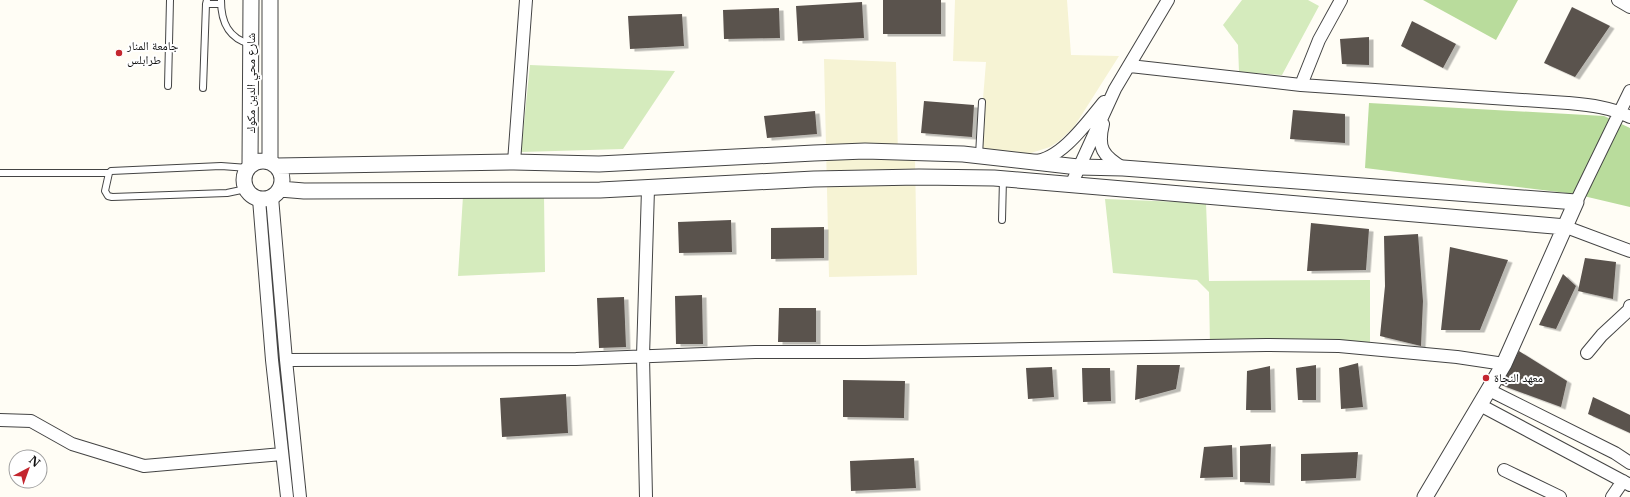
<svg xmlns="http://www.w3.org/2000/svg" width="1630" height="497" viewBox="0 0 1630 497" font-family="'Libre Baskerville','Noto Naskh Arabic',serif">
  <defs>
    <filter id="shadow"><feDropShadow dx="4.5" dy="2.5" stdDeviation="0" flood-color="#0004"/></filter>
  </defs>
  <rect width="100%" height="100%" fill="#fffdf5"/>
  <path fill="#f6f3d4" d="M955 0H1067L1071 55 1119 56 1074 127 1059 141 1050 147 1031 153H1012L979 148 986 62 953 61Z
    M824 59 896 62 898 157H915L917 275 829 277Z"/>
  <path fill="#d5ebbd" d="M1242 0H1308L1319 6 1282 75 1239 72 1238 45 1223 25Z
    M530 65 675 71 623 149 521 152Z
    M544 195 545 272 458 276 463 196Z
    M1105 199 1206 203 1209 281 1370 280V345L1210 346 1209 292 1197 280 1113 273Z"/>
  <path fill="#b9dc9c" d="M1423 0H1518L1496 40Z
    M1369 103 1604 116 1630 128V207L1575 194 1365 168Z"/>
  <path fill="#5a524d" filter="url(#shadow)" d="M883 0H941V34H883Z
    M862 2 864 38 798 41 796 6Z
    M1572 7 1610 26 1575 77 1544 63Z
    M779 8 780 38 724 39 723 10Z
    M682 14 684 46 630 49 628 16Z
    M1412 21 1456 44 1443 68 1401 46Z
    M1369 37V65L1342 64 1340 39Z
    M924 101 974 105 972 137 921 133Z
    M1293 110 1345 114V143L1290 139Z
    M815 111 817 134 767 138 764 116Z
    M731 220 732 252 679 253 678 222Z
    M1311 223 1369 229 1366 270 1307 271Z
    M824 227V258L771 259V228Z
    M1418 234 1423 301 1421 346 1380 336 1385 286 1384 236Z
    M1450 247 1508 260 1480 330H1441Z
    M1585 258 1616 262 1613 299 1578 291Z
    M1563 274 1576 286 1556 329 1539 325Z
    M702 295 703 344H676L675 296Z
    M624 297 626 347 599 348 597 298Z
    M779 308H816V342H778Z
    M1519 351 1567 381 1561 407 1501 385Z
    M1358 363 1363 407 1341 409 1339 368Z
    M1137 365H1180L1176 389 1135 400Z
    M1316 365V400H1298L1296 368Z
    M1270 366 1271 410H1246L1247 371Z
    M1052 367 1054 397 1028 399 1026 368Z
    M1082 368H1110L1111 401 1083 402Z
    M843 380 905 381 904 418 843 417Z
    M566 394 568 433 502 437 500 398Z
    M1593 397 1630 415V433L1588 414Z
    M1271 444 1270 483 1240 482V446Z
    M1232 445 1233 477 1200 478 1204 447Z
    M1358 452 1356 478 1301 481V454Z
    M914 458 916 488 851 491 850 461Z"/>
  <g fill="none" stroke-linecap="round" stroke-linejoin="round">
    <g stroke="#444" stroke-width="8">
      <path id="service" d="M207 0 206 4H221
        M221 0C221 22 228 38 250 44
        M168 86 170 0
        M203 88 206 4
        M979 155 982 102
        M0 173H109L111 171 221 166 248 168
        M109 173 105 191 108 196 112 197 227 193 246 189
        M1002 220 1003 179"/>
    </g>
    <g stroke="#444" stroke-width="14">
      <path id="minor" d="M1618 0 1630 7
        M1130 66 1301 85 1568 103C1589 105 1611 107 1630 117
        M1301 85 1319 40 1341 0
        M1103 124C1097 148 1103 156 1123 168
        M1034 161C1061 160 1088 121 1104 102
        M514 162 526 0
        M1071 185 1115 89 1168 0
        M272 197 286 360 300 497
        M259 199 272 360 287 497
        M1576 202 1630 91
        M1566 227 1630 251
        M1587 353 1602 335 1629 310 1630 306
        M286 360 576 359 755 352H865L1266 345 1339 346 1457 357 1504 364
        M1489 390 1615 453 1630 463
        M1480 405 1630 485
        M0 420 31 421 72 444 144 466 282 454
        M1504 470 1560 497
        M646 497 643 356 648 189
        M1612 497 1623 481"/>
    </g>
    <g stroke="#444" stroke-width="17">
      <path id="tertiary" d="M270 0V162
        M244 180a19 19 0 1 1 38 0a19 19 0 1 1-38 0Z
        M250 165 251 0
        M277 166 514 162 599 164 814 153 865 151 963 154 1078 167 1123 168 1576 202 1504 364 1425 497
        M280 189 304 191 600 190 814 179 919 177 994 178 1566 227"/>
    </g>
    <use href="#service" stroke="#fff" stroke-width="6"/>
    <use href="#minor" stroke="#fff" stroke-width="12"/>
    <use href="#tertiary" stroke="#fff" stroke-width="15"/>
  </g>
  <g fill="#c4262e" stroke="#fff" stroke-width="1.5">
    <circle cx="119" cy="53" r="4"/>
    <circle cx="1486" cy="378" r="4"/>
  </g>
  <g text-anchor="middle" stroke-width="4" stroke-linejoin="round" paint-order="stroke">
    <g font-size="12" fill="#111" stroke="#fff" text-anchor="start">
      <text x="127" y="50">جامعة المنار<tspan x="127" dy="14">طرابلس</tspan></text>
      <text x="1494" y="382">معهد النجاة</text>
    </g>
    <g font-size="12" fill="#111" stroke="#fff">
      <text transform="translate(251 83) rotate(-90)" y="4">شارع محي الدين مكوك</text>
    </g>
  </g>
  <g transform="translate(28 469) rotate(41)"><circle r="19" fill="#ffffff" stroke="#a0a0a0"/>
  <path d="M0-3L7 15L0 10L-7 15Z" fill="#c4262e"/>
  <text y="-6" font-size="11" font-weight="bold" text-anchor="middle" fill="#111111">N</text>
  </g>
</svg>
